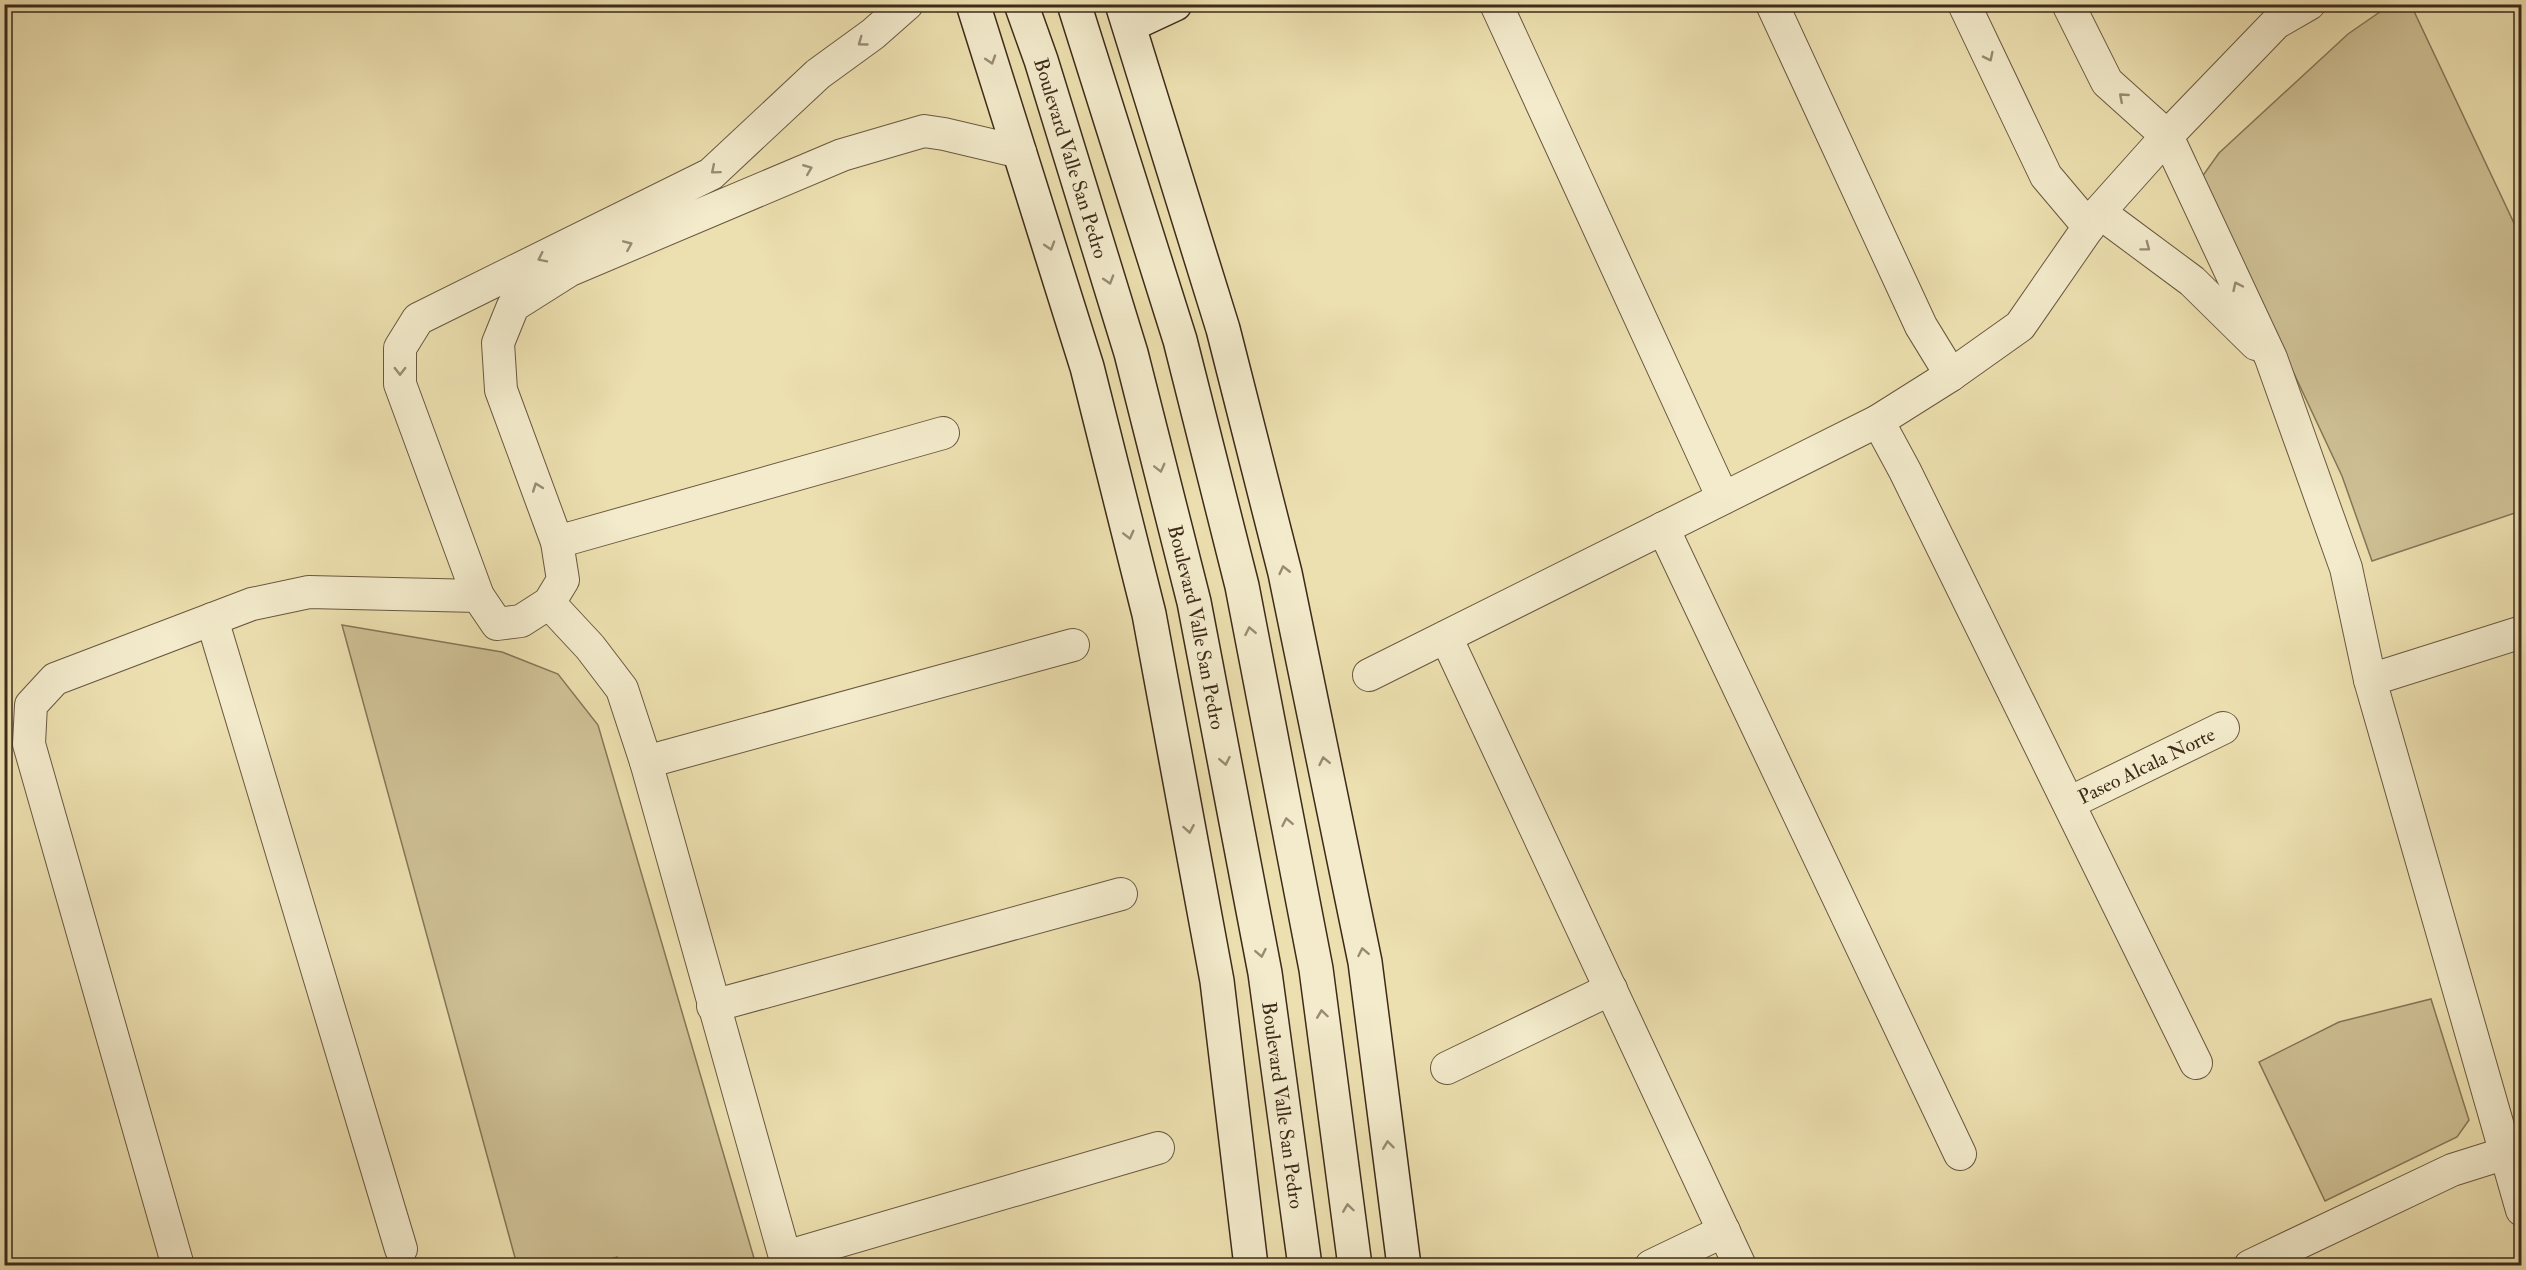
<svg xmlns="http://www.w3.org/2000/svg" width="2526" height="1270" viewBox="0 0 2526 1270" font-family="'IM FELL Double Pica',serif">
  <rect width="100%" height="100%" fill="#ede0b0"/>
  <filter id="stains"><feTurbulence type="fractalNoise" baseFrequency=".00333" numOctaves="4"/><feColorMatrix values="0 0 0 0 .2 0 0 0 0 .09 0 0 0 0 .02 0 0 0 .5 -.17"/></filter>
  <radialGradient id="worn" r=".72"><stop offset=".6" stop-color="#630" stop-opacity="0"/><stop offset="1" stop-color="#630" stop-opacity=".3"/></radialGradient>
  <path fill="#cfc196" stroke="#867658" stroke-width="1.5" d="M2390 5H2411L2521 238V511L2372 561 2342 476 2246 271 2199 181 2219 153 2348 34Z
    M342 625 502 652 558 674 598 725 756 1265H624L617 1257 591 1265H517Z
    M2431 999 2469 1120 2457 1137 2325 1201 2259 1062 2339 1022Z"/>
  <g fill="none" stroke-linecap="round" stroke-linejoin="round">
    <g stroke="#695840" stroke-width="34">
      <g id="street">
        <path d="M907 4 873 34 818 74 711 174 418 319 400 348V384L478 596 497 624 521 621 549 603 563 580 557 542 501 390 498 343 513 306 570 270 842 155 924 131 944 134 1020 152"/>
        <path d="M1496 4 1723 498"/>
        <path d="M1772 4 1921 326 1951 375"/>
        <path d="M1964 4 2046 176 2089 227"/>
        <path d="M2068 4 2107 82 2167 136 2271 358 2346 568 2370 680"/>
        <path d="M2099 212 2192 281 2256 344"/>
        <path d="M1878 421 1905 471 2196 1063"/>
        <path d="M1663 528 1960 1154"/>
        <path d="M557 542 943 433"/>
        <path d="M549 603 590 647 622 689 646 762 785 1257V1266"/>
        <path d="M212 619 401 1249"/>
        <path d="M2522 632 2370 680 2522 1210"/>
        <path d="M1446 637 1740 1266"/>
        <path d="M1369 675 1878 421 1951 375 2020 326 2099 212 2167 136 2276 23 2309 4"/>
        <path d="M646 762 1073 645"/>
        <path id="s1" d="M2069 803 2223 728"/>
        <path d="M713 1006 1121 894"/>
        <path d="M1447 1068 1611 989"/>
        <path d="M785 1257 1158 1148"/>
        <path d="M178 1266 29 744 31 705 55 679 252 604 309 592 478 596"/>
        <path d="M1651 1266 1724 1231"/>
        <path d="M2250 1266 2452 1170 2506 1153"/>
      </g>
    </g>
    <g stroke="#3d2b1a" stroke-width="36">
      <g id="secondary">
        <path d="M973 4 1087 367 1149 614 1217 981 1251 1266"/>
        <path id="s2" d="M1021 4 1041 60 1131 353 1194 602 1265 973 1305 1266"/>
        <path d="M1074 4 1180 340 1242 586 1316 969 1355 1266"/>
        <path d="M1122 4 1223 329 1285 573 1365 962 1404 1266"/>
        <path d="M1130 25 1175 4"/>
      </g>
    </g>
    <use href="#street" stroke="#f3ebcc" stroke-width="32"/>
    <use href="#secondary" stroke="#f3ebcc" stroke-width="33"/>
  </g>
  <defs><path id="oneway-chevron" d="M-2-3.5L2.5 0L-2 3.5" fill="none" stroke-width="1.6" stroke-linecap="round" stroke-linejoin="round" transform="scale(1.5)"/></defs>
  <g stroke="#988b73">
    <use href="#oneway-chevron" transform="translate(862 42) rotate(144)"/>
    <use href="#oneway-chevron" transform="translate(1989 57) rotate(64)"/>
    <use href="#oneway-chevron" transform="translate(991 60) rotate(72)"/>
    <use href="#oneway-chevron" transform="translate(2123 97) rotate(-139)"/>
    <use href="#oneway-chevron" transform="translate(808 169) rotate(-22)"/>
    <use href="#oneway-chevron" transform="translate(715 170) rotate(140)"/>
    <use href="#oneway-chevron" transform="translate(628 245) rotate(-23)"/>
    <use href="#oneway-chevron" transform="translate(1050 246) rotate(73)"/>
    <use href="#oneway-chevron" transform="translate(2146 247) rotate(37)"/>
    <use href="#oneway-chevron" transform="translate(542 258) rotate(154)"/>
    <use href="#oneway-chevron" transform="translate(1109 280) rotate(73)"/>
    <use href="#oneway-chevron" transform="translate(2237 286) rotate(-115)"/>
    <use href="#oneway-chevron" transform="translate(400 371) rotate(90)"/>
    <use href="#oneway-chevron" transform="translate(1160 468) rotate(76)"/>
    <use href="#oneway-chevron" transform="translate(537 487) rotate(-110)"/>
    <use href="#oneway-chevron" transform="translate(1129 535) rotate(76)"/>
    <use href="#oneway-chevron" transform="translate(1284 570) rotate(-103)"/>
    <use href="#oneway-chevron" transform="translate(1250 631) rotate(-101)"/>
    <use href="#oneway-chevron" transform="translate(1225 761) rotate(79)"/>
    <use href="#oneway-chevron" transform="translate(1324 761) rotate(-102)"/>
    <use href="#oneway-chevron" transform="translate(1287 822) rotate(-101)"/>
    <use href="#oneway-chevron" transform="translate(1189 829) rotate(80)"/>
    <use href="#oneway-chevron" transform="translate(1363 952) rotate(-101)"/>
    <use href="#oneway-chevron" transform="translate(1261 953) rotate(79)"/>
    <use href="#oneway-chevron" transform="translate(1322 1014) rotate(-98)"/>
    <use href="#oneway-chevron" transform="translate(1388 1145) rotate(-97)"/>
    <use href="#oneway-chevron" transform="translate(1348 1208) rotate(-98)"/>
  </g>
  <g text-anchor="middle" stroke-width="6" stroke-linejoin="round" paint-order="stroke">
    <g font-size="20" fill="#3d2b1a" stroke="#f3ebcc">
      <text dy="7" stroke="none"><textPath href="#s2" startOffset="162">Boulevard Valle San Pedro</textPath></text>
      <text dy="7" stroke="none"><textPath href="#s2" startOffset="648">Boulevard Valle San Pedro</textPath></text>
      <text dy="7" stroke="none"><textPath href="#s1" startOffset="86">Paseo Alcala Norte</textPath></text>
      <text dy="7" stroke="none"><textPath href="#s2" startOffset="1134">Boulevard Valle San Pedro</textPath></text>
    </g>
  </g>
  <rect width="2526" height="1270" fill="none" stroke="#ede0b0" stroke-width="24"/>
  <rect x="6" y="6" width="2514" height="1258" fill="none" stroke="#3d2b1a" stroke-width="3"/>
  <rect x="12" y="12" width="2502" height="1246" fill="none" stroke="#3d2b1a" stroke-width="1.5"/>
  <rect width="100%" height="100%" filter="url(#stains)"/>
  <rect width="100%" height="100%" fill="url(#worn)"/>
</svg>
